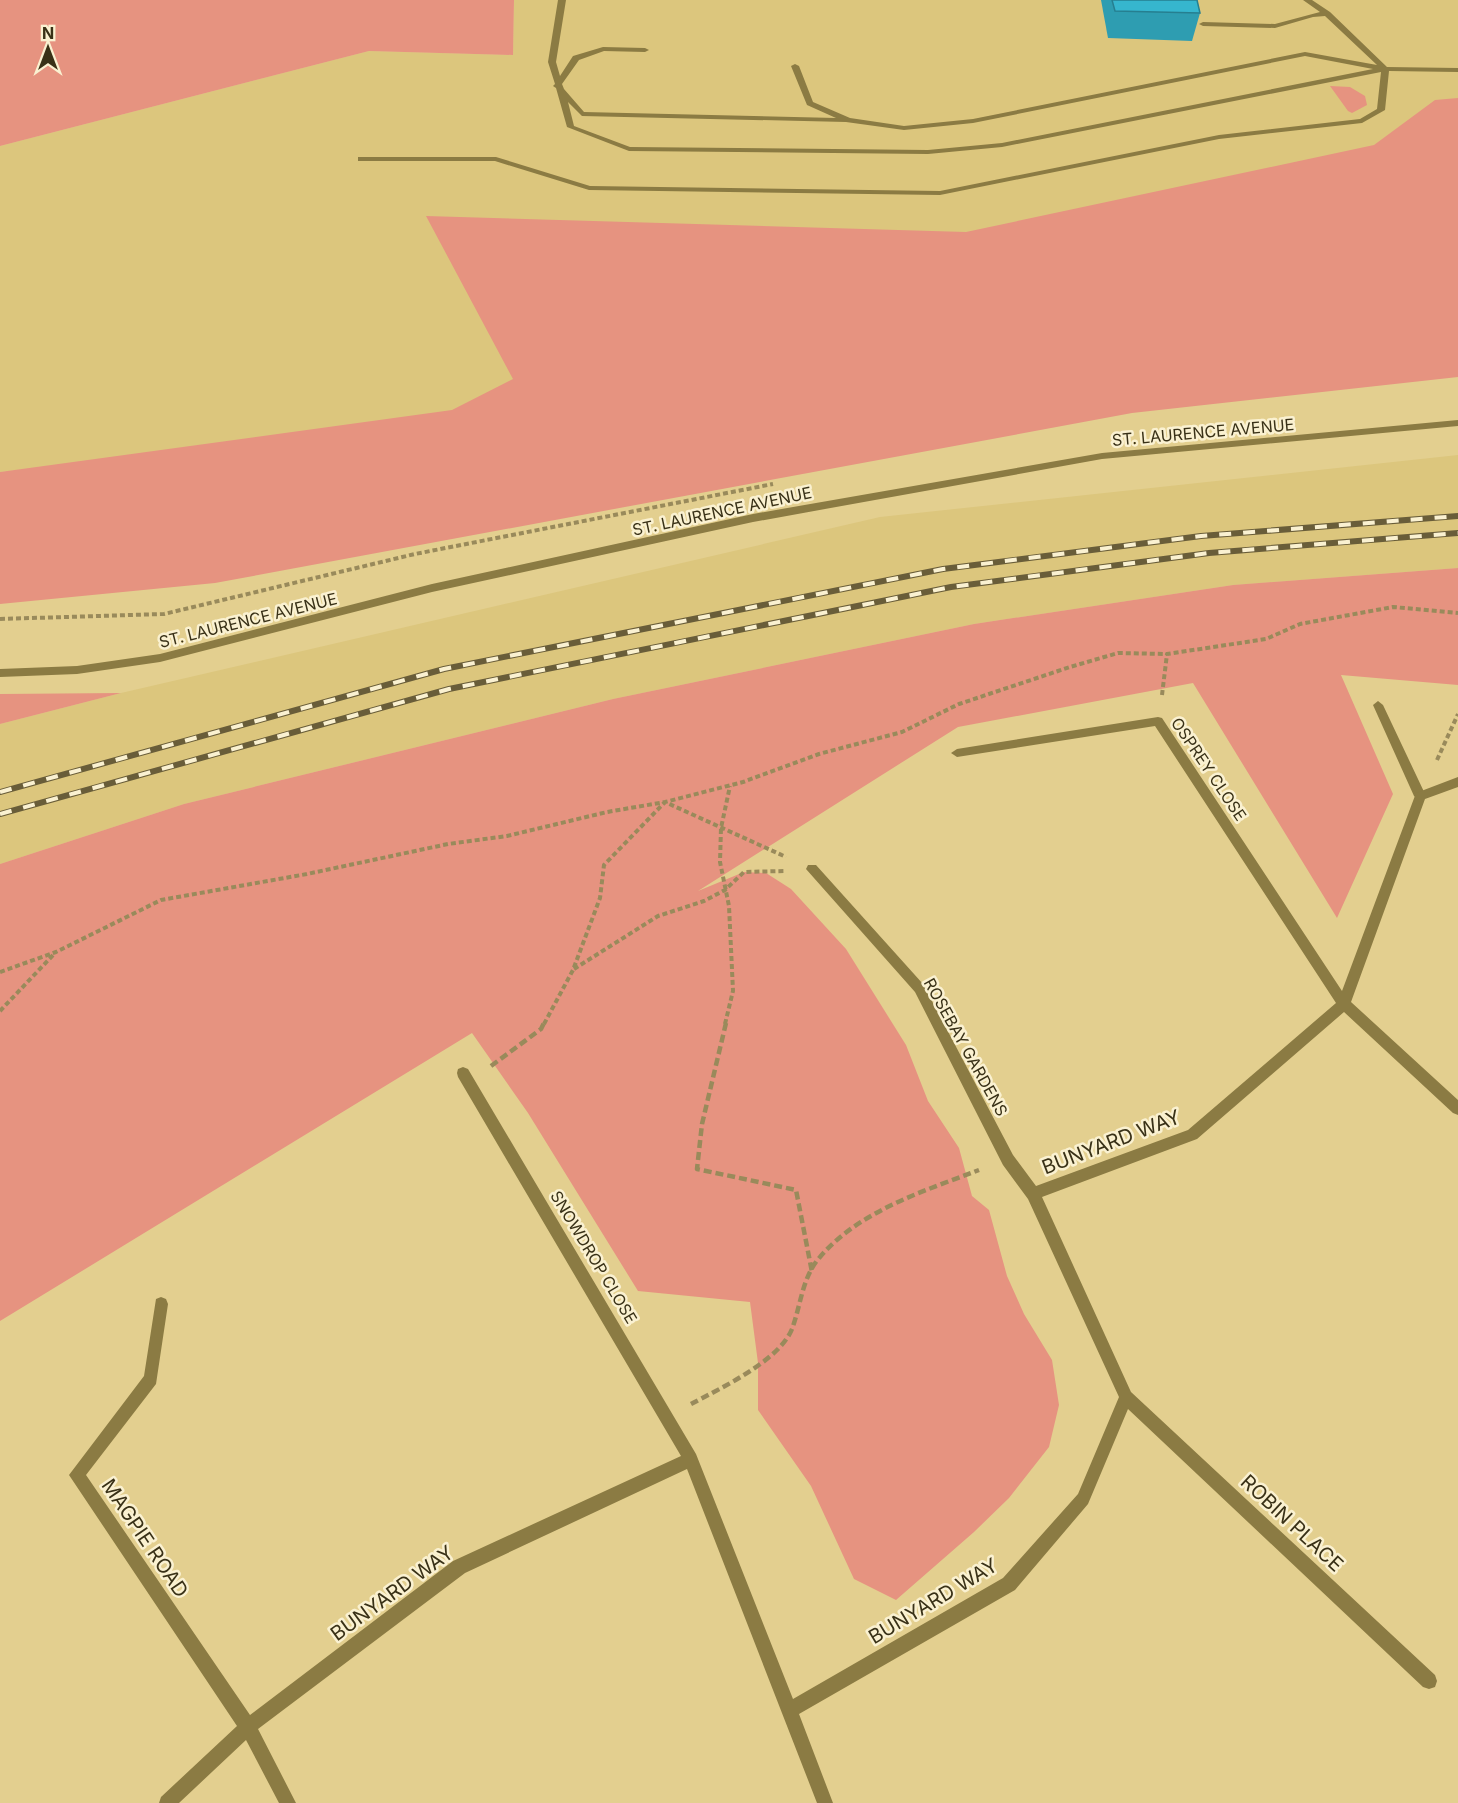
<svg xmlns="http://www.w3.org/2000/svg" width="1458" height="1803" viewBox="0 0 1458 1803" font-family="Inter,sans-serif">
  <rect width="100%" height="100%" fill="#e3cf8f"/>
  <path fill="#dcc67d" d="M514 0H1458V321L0 472V146L369 51 513 55Z
    M1458 455V568L1233 585 974 624 613 699 184 804 0 864V724L121 693 880 517Z"/>
  <path fill="#e69380" d="M0 0H514L513 55 369 51 0 146Z
    M1330 86 1350 87 1365 96 1367 105 1352 113 1348 111Z
    M1458 98V377L1132 413 215 583 0 604V472L452 410 513 379 426 216 966 232 1374 145 1435 100Z
    M1458 568V685L1341 675 1393 794 1337 918 1193 683 958 727 698 891 744 872 766 873 791 889 846 949 906 1045 928 1101 959 1148 972 1196 989 1210 1007 1276 1024 1314 1052 1360 1059 1405 1049 1447 1009 1498 974 1532 896 1600 854 1579 811 1486 758 1410V1363L750 1302 638 1291 528 1113 472 1033 0 1321V864L184 804 613 699 974 624 1233 585Z
    M121 693 0 724V694Z"/>
  <g fill="none" stroke-linecap="round" stroke-linejoin="round">
    <path stroke="#998a5b" stroke-width="4" stroke-dasharray="5 3" stroke-linecap="butt" d="M0 619 164 614 415 554 773 484
      M1162 695 1167 654 1266 639 1300 624 1393 607 1458 613
      M1437 760 1458 714
      M574 969 658 916 704 901 725 890 744 872 784 871
      M0 972 56 952 161 900 307 874 448 844 507 836 607 812 665 802 743 782 819 754 902 732 959 704 1070 667 1118 653 1167 654
      M0 1011 55 953
      M544 1024 573 970 600 898 604 865 665 802 786 857
      M725 1024 733 991 729 906 720 862 721 828 730 786"/>
    <path stroke="#998a5b" stroke-width="4.5" stroke-dasharray="8 4" stroke-linecap="butt" d="M726 1023 702 1124 697 1169 796 1190 812 1272
      M491 1066 541 1029 544 1023
      M691 1404C721 1388 779 1361 792 1329 801 1305 802 1277 820 1257 859 1211 924 1191 979 1170"/>
    <path fill="#8b7b43" fill-rule="evenodd" d="M558 0H566L556 62 560 76 573 56 603 47 645 48 649 50 645 52 604 51 579 60 562 84 564 89 584 112 836 118 807 105 791 66 795 64 799 66 813 102 850 118 904 126 973 119 1305 52 1377 65 1325 16 1313 17 1275 28 1203 26 1199 24 1203 22 1275 24 1320 12 1303 0H1312L1330 12 1387 67 1458 68V72L1389 71 1385 110 1362 123 1219 139 940 195 589 190 495 161H358V157H496L590 186 940 191 1219 135 1360 119 1377 109 1381 72 1002 147 928 154 629 151 567 127 556 88 553 86 555 84 548 62ZM1305 56 1373 69 1002 143 928 150 630 147 574 126 568 102 582 116 846 122 904 130 973 123Z
      M1378 701 1383 705 1426 796 1424 799 1420 801 1414 796 1373 705Z"/>
    <path fill="#8b7b43" fill-rule="evenodd" d="M1458 420V426L1102 459 753 522 432 592 160 662 77 674 0 677V669L77 666 160 654 432 584 753 514 1102 453Z
      M1158 717 1162 718 1342 991 1416 793 1458 777V787L1425 799 1351 1002 1458 1100V1115L1453 1113 1344 1012 1197 1139 1042 1197 1131 1392 1435 1675 1437 1681 1435 1687 1429 1689 1423 1687 1128 1409 1088 1504 1015 1590 799 1714 833 1803H817L687 1469 465 1573 258 1729 296 1803H279L246 1740 179 1803H159L161 1797 237 1726 69 1475 144 1376 156 1299 161 1297 166 1299 168 1304 156 1384 86 1475 250 1715 453 1561 681 1456 458 1077 457 1073 458 1069 463 1067 468 1069 696 1454 793 1699 1003 1578 1078 1494 1119 1397 1028 1199 1003 1165 915 992 806 869 808 865H816L923 984 1013 1155 1036 1186 1188 1130 1336 1003 1155 726 957 757 951 753 957 749Z"/>
    <g stroke="#695d39" stroke-width="6">
      <path id="rail" d="M0 792 444 669 943 569 1201 536 1458 516
        M0 814 449 689 951 587 1209 553 1458 533"/>
    </g>
    <use href="#rail" stroke="#faf1d1" stroke-width="4" stroke-dasharray="12" stroke-linecap="butt"/>
  </g>
  <path fill="#2e9db1" d="M1101 0H1197L1200 13 1192 41 1108 38Z"/>
  <path fill="#36b6ce" stroke="#267f90" stroke-width="1.5" d="M1112 0H1197L1200 13 1115 11Z"/>
  <g text-anchor="middle" stroke-width="5" stroke-linejoin="round" paint-order="stroke">
    <g font-size="16" fill="#393117" stroke="#faf1d1">
      <text transform="translate(1203 432) rotate(-5)" y="6">ST. LAURENCE AVENUE</text>
      <text transform="translate(722 511) rotate(-12)" y="6">ST. LAURENCE AVENUE</text>
      <text transform="translate(248 620) rotate(-14)" y="6">ST. LAURENCE AVENUE</text>
      <text transform="translate(1209 769) rotate(56)" y="6">OSPREY CLOSE</text>
      <text transform="translate(966 1047) rotate(61)" y="6">ROSEBAY GARDENS</text>
      <text transform="translate(594 1257) rotate(59)" y="6">SNOWDROP CLOSE</text>
    </g>
    <g font-size="20" fill="#393117" stroke="#faf1d1">
      <text transform="translate(1111 1142) rotate(-21)" y="7">BUNYARD WAY</text>
      <text transform="translate(1292 1523) rotate(43)" y="7">ROBIN PLACE</text>
      <text transform="translate(145 1538) rotate(56)" y="7">MAGPIE ROAD</text>
      <text transform="translate(392 1593) rotate(-36)" y="7">BUNYARD WAY</text>
      <text transform="translate(933 1601) rotate(-31)" y="7">BUNYARD WAY</text>
    </g>
  </g>
  <g transform="translate(48 48)" stroke="#faf1d1" stroke-width="4.5" paint-order="stroke">
  <path d="M0-4.5L10 22L0 15L-10 22Z" fill="#393117"/>
  <text y="-9" font-size="16" font-weight="bold" text-anchor="middle" fill="#393117">N</text>
  </g>
</svg>
